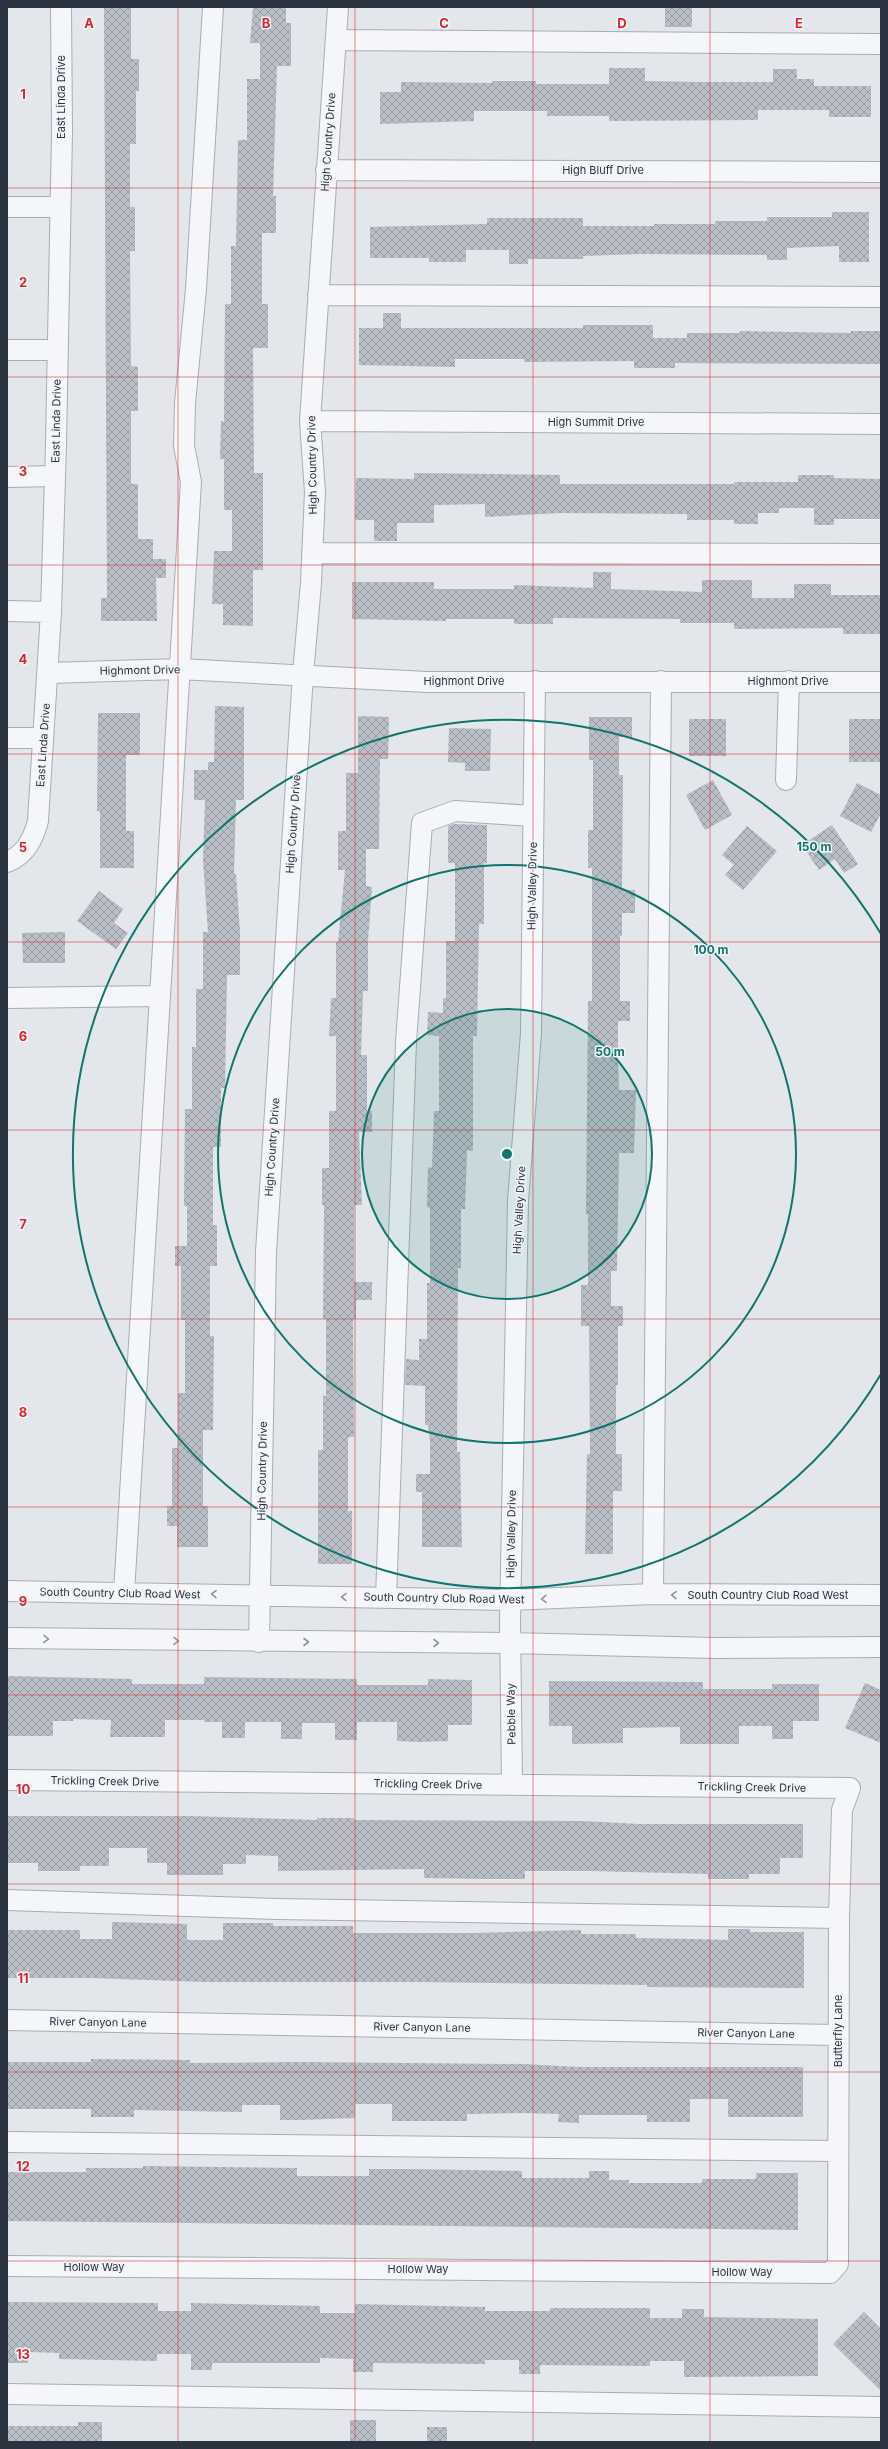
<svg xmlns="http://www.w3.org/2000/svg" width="888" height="2449" viewBox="0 0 888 2449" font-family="Inter,sans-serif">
  <defs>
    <pattern id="building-cross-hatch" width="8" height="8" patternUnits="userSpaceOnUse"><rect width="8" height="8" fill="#babfc7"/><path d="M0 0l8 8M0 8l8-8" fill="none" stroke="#979ca3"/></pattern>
  </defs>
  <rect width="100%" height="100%" fill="#e3e6ea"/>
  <path fill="url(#building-cross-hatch)" d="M104 7H131V59H139V91H136V144H130V207H135V251H130L131 366 138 367V411H131V484H138V539H153V559H166V578H156L157 621H101V598H107Z
    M253 7H286V23H291V66H277L273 196H276V233H262V304H268V348H253L254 473H263V570H253V626L223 625V604H212L214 551H232V510H224V459H220L221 421 224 422 225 304H231V246H236L238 140H247V79H260V43H250Z
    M665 7H692V27H665Z
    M609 68H645V81L701 82H773V69H797V79H814V86H871V117H829V110H758V120L609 121V116H547V111H474V121L380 124V92H401V82L492 83V81H536V84H609Z
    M832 212H869V262H839V246L787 248V260H767V255L641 254 583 256V259H528V264H509V250H466V262H429V258H370V227L487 224V218H583V226H654V224H715V221H767V217H832Z
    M383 313H401V328H583V325H653V338H687V333H740V331L851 333V331H881V364L675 363V368H634V361L524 362V359H455V367L359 365V328H383Z
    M414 473 560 475V484H734V482H798V475H834V478L881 479V519H834V525H814V508H779V513H758V524H734V520H687V514L560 513 485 517V504L434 505V523H397V541H374V520H355L356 478 414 479Z
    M593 572H611V589L702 592V580H752V598H794V584H831V595H880V634H843V628L734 629V623H680V619L553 618V624H514V619H446V621L352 619V582H434V589H514V585L593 588Z
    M215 706 244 707V800H236L234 874H236L240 932V975H227L225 1088H221V1147H213V1225H217V1266H210V1336H214L213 1430H203V1506H208V1547H177V1526H167V1506H172V1448H178V1393H185V1320H181V1266H175V1246H187V1206H184L185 1109H192V1047H196V989H203V932H208L203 860 205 800H194V770H208V762H214Z
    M98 713H140V755H126V831H134V868H100V811H97Z
    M358 716 389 717 388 759H380L379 849H366V886L372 887 368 941V991H363L361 1055H367V1111H372V1132H359L362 1205H354V1282H372V1300H356V1319H353L354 1437H348V1511H352V1564H318V1450H323V1396H326V1319H323L324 1205H322V1168H329V1111H336V1036H329L331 998H336V942H338L345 870H338V831H346V773H358Z
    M589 717H632V737H619V775H623L622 890H635V913H622V936H620V1001H630V1021H618V1059L619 1090H636L634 1153H619L617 1271H611V1306H623V1326H618V1385H616V1454H622V1491H613V1554H585L587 1454H590L589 1326H581V1285H588V1214H586L588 1001H592V868H588V830H593V760H589Z
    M689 719H726V756H689Z
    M849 719H880V762H849Z
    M449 728 491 729 490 771H465V763L448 762Z
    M713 780 732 815 705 830 686 795Z
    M857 783 881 795V813L871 832 840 816Z
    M453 824 487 825V863H484V924H479L477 1036H473V1151L467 1150 465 1209H461V1268H458L457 1452H460L462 1547H422V1492H416V1474H430V1440L428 1425H425V1386L405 1385 406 1359 419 1360V1339H427V1283H430V1208L427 1207 428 1167 432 1168 434 1111H439V1036L427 1035 428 1012 443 1013V998H446V941H455V863H448V826Z
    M832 825 858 864 844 873 835 859 819 870 802 845Z
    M747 826 777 851 743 890 725 875 734 865 722 855Z
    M99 891 123 909 114 923 128 933 116 949 77 921Z
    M65 932V963H23L22 933Z
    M7 1676 132 1679V1684H204V1677L357 1679V1685H428V1679L472 1680V1725H448V1741L418 1742 397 1741V1722H357V1740H335V1723H302V1739H281V1722H245V1738H222V1722H204V1720H165V1737H110L111 1720 73 1719V1721H53V1736H7Z
    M549 1681 703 1682V1689H772V1684H819V1721H793V1739H772V1726H739V1744H680V1727L623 1728V1743L572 1744V1726H549Z
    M865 1683 881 1690V1743L845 1728Z
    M7 1816H189L317 1820V1818H354V1820L582 1821 639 1824H803V1858H780V1874H749V1879H708V1874L591 1871H525V1879H483L424 1878V1869L278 1871V1856L246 1855V1864H223V1875H167V1863H147V1848H109V1866H80V1871H38V1863H7Z
    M112 1922 187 1924V1940H223V1923H273V1926H353V1933H476L581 1930V1934H636V1938L693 1939 728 1940V1929H750V1932H804V1988L647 1987V1985L421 1982H204L91 1978H7V1930H80V1939H112Z
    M91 2059 190 2060V2063L300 2062 523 2064 580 2067H803V2117H728V2099H690V2122H647V2115H579V2123L558 2122 559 2114 523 2113 467 2114V2121H392V2104H355V2118L300 2120H280V2105H242V2112L134 2110V2117H91V2109H7V2062H91Z
    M143 2166 297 2168V2176H369V2169H410L522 2171V2178H589V2171H609V2180H629V2183H702V2179H756V2173H798V2230L7 2221V2172H86V2168H143Z
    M7 2302 158 2303V2311H191V2303L320 2306V2313H355V2304L485 2307V2311H550V2308H650V2318H682V2309H704V2317L818 2319V2376L684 2377V2361H650V2366L540 2365V2374H519V2360H485V2364L373 2363V2372H353V2359L320 2358V2363H212V2370H191V2354H157V2361L59 2359V2353L29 2352 28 2363H7Z
    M864 2312 881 2329V2391L833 2344Z
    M350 2420H376V2442H350Z
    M78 2422H102V2442H7V2426H78Z
    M427 2427H447V2442H427Z"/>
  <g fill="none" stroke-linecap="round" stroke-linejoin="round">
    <g stroke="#a8adb4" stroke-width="22">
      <path id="minor" d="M336 40 881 44
        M326 170 881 172
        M7 207H60
        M318 295 881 297
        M7 350H58
        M310 421 881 424
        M7 477 55 476
        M312 553 881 554
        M7 611 51 612
        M48 673 179 669 427 682H881
        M7 738H43
        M786 780 789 681
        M7 862C25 855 33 840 38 821L51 612 56 444 62 132 61 7
        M7 998 159 996
        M7 1591 510 1600 653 1594 881 1595
        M124 1593 191 482 184 446 185 403 196 289 213 7
        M653 1594 661 681
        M386 1598 406 1042 422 823 455 811 533 816
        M7 1638 510 1643 714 1648 881 1647
        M259 1642 266 1252 303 674 311 583 315 492 310 421 338 7
        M7 1780 850 1788 842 1810 839 1918 838 2264 830 2273 7 2266
        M512 1785 510 1621 518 1201 531 1033 535 681
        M7 1900 277 1909 839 1918
        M7 2020 837 2035
        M7 2142 837 2151
        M7 2394 881 2407"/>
    </g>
    <use href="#minor" stroke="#f5f6f9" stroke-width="20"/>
  </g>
  <defs><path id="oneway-chevron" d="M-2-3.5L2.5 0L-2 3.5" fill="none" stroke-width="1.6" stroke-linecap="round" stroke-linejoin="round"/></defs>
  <g stroke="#90949d">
    <use href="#oneway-chevron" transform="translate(214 1594) rotate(-179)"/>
    <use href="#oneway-chevron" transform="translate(674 1595) rotate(-179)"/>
    <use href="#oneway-chevron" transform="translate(344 1597) rotate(-179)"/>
    <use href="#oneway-chevron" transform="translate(544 1599) rotate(178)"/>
    <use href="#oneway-chevron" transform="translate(46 1639) rotate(1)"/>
    <use href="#oneway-chevron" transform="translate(176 1641) rotate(1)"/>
    <use href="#oneway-chevron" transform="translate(306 1642)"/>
    <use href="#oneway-chevron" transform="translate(436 1643)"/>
  </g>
  <path fill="none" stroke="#d62828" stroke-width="1" stroke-opacity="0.55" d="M178 7V2442M355 7V2442M533 7V2442M710 7V2442M7 188H881M7 377H881M7 565H881M7 754H881M7 942H881M7 1130H881M7 1319H881M7 1507H881M7 1695H881M7 1884H881M7 2072H881M7 2261H881"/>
  <circle cx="507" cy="1154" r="145" fill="#0f766e" fill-opacity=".12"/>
  <g fill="none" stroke="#0f766e" stroke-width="2">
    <circle cx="507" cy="1154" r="145"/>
    <circle cx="507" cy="1154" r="289"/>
    <path d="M881 1374A434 434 0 1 1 881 934"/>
  </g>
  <g text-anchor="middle" stroke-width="3" stroke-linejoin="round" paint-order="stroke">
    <g font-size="11" fill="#2b3341" stroke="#f2f4f8">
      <text transform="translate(61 97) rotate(-90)" y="4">East Linda Drive</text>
      <text transform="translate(328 142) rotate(-86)" y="4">High Country Drive</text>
      <text x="603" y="174">High Bluff Drive</text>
      <text transform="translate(56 421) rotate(-89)" y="4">East Linda Drive</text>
      <text x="596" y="426">High Summit Drive</text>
      <text transform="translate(312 465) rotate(-91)" y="4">High Country Drive</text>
      <text transform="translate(140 670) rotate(-1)" y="4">Highmont Drive</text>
      <text x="464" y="685">Highmont Drive</text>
      <text x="788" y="685">Highmont Drive</text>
      <text transform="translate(43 745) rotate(-86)" y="4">East Linda Drive</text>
      <text transform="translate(293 824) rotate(-86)" y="4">High Country Drive</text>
      <text transform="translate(532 886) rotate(-89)" y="4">High Valley Drive</text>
      <text transform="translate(272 1147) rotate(-86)" y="4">High Country Drive</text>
      <text transform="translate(519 1210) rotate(-87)" y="4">High Valley Drive</text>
      <text transform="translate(262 1471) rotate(-89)" y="4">High Country Drive</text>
      <text transform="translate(511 1534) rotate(-89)" y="4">High Valley Drive</text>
      <text transform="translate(120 1593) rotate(1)" y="4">South Country Club Road West</text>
      <text x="768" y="1599">South Country Club Road West</text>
      <text transform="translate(444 1598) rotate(1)" y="4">South Country Club Road West</text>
      <text transform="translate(511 1714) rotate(-91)" y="4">Pebble Way</text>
      <text transform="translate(105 1781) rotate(1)" y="4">Trickling Creek Drive</text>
      <text transform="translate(428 1784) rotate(1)" y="4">Trickling Creek Drive</text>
      <text transform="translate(752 1787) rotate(1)" y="4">Trickling Creek Drive</text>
      <text transform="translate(98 2022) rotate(1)" y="4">River Canyon Lane</text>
      <text transform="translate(422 2027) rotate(1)" y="4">River Canyon Lane</text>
      <text transform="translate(838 2031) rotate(-90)" y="4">Butterfly Lane</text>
      <text transform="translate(746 2033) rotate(1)" y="4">River Canyon Lane</text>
      <text x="94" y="2271">Hollow Way</text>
      <text x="418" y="2273">Hollow Way</text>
      <text x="742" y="2276">Hollow Way</text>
    </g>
  </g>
  <g font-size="13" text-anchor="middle" font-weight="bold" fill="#d62828" stroke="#f2f4f8" stroke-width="3" stroke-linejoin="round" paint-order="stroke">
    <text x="89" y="28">A</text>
    <text x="266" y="28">B</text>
    <text x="444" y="28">C</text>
    <text x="622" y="28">D</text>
    <text x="799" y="28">E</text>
    <text x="23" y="99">1</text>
    <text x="23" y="287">2</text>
    <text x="23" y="476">3</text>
    <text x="23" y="664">4</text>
    <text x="23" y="852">5</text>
    <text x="23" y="1041">6</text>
    <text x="23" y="1229">7</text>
    <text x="23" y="1417">8</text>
    <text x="23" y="1606">9</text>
    <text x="23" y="1794">10</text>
    <text x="23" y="1983">11</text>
    <text x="23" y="2171">12</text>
    <text x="23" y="2359">13</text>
  </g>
  <circle cx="507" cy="1154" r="6" fill="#0f766e" stroke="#f2f4f8" stroke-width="2"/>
  <g font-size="12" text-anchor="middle" font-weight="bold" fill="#0f766e" stroke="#f2f4f8" stroke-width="3" stroke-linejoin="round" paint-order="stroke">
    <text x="814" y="851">150 m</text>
    <text x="711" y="954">100 m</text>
    <text x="610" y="1056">50 m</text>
  </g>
  <rect width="888" height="2449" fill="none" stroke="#2b3341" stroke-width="16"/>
</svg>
